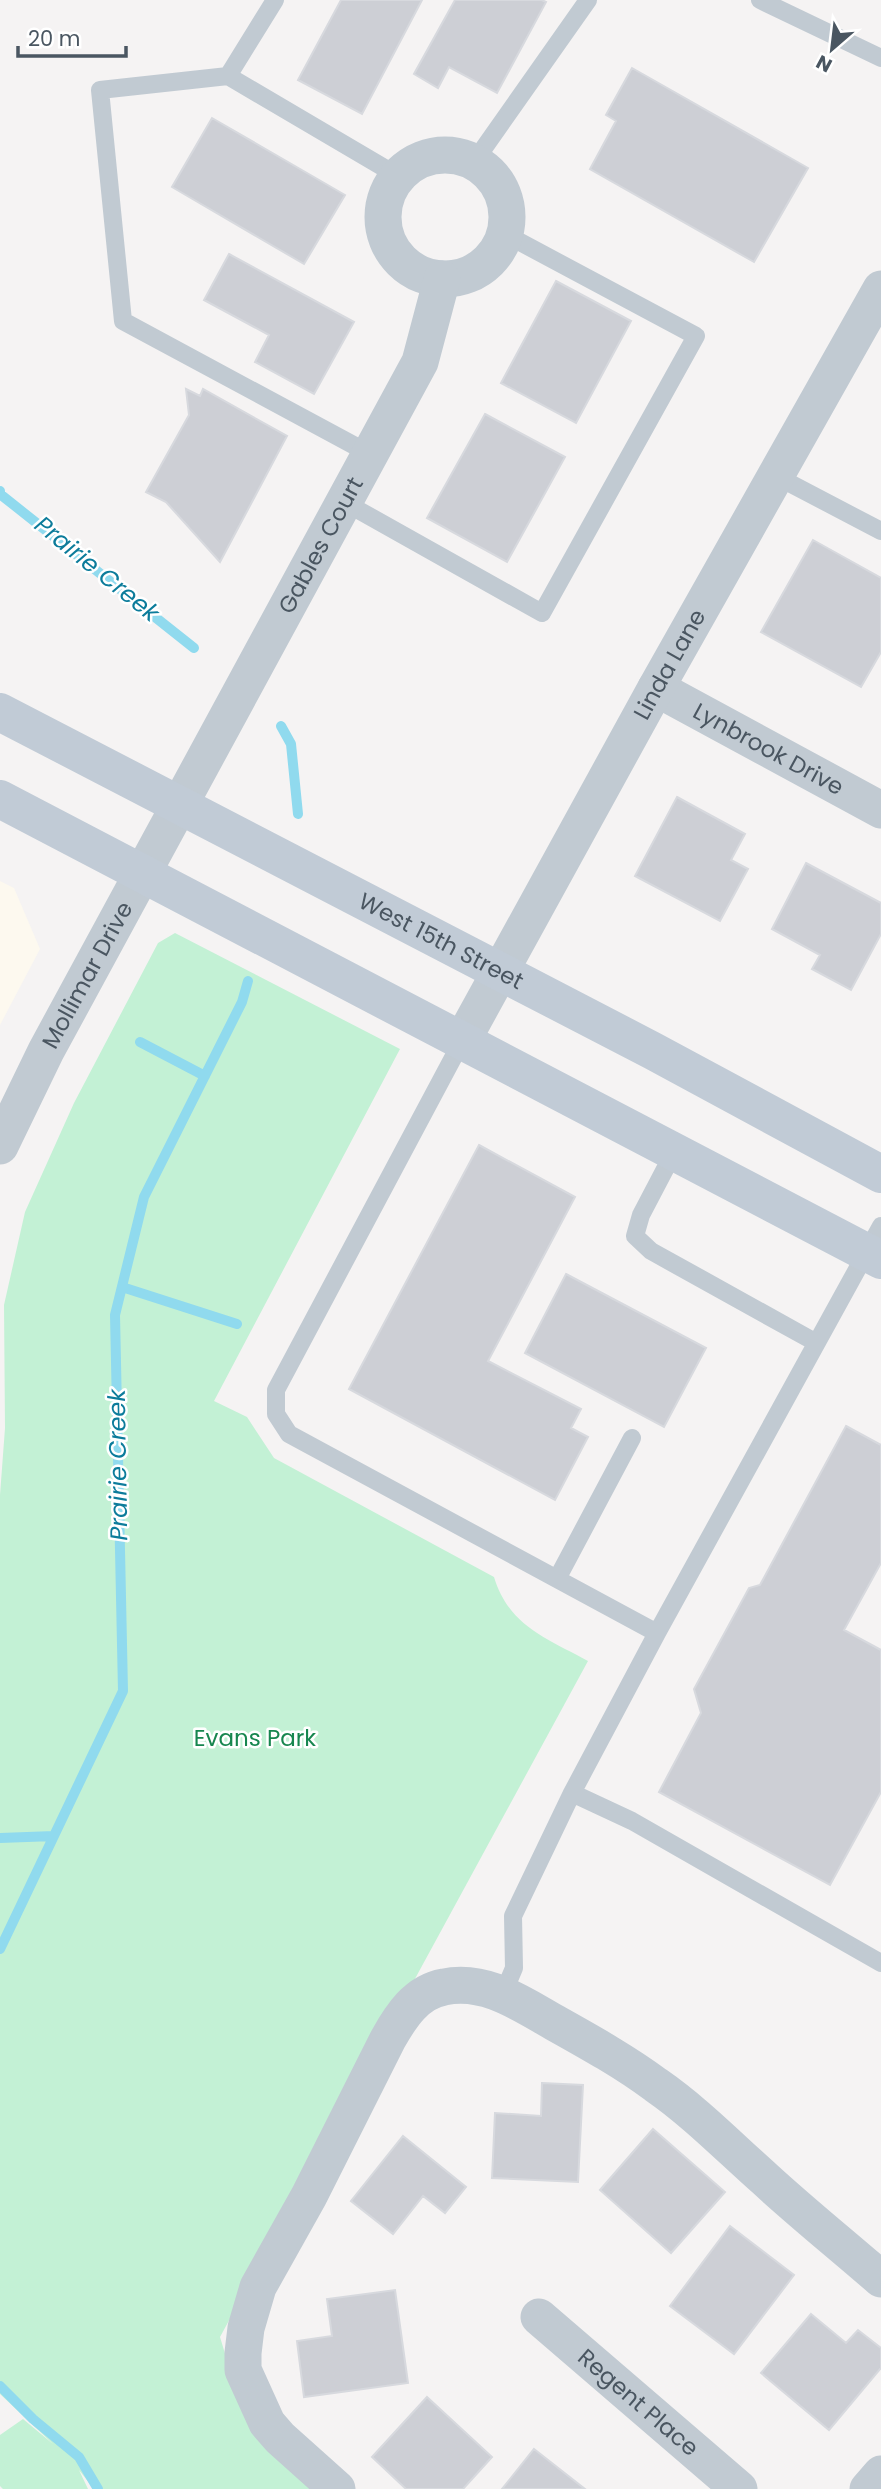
<svg xmlns="http://www.w3.org/2000/svg" width="881" height="2489" viewBox="0 0 881 2489" font-family="Poppins,sans-serif">
  <rect width="100%" height="100%" fill="#f5f3f3"/>
  <path fill="#fdf9ef" d="M0 881 14 888 40 949 0 1025Z"/>
  <path fill="#c3f1d5" d="M175 933 400 1049 214 1401 247 1417 274 1458 494 1577C509 1626 546 1638 588 1661L220 2337 242 2410 330 2489H94L79 2470 88 2489H3L0 2486V2435L23 2419 53 2444 0 2394V1495L5 1428 4 1305 25 1212 74 1103 158 943Z"/>
  <g fill="none" stroke-linecap="round" stroke-linejoin="round">
    <path stroke="#90daee" stroke-width="10" d="M0 491V494L194 648
      M281 726 291 744 298 814
      M140 1042 205 1076
      M122 1287 237 1324
      M0 1838 54 1836
      M0 1949 123 1691 115 1315 144 1197 242 1002 248 981
      M0 2386 33 2419 79 2457 98 2489"/>
  </g>
  <path fill="#cdcfd5" stroke="#d7d9de" stroke-width="2" d="M341 0H422L362 114 298 80Z
    M455 0H542L546 2 497 93 449 67 438 88 414 74Z
    M632 68 808 168 754 262 590 169 616 121 606 115Z
    M212 118 345 195 304 264 172 187Z
    M229 254 354 322 314 394 255 362 269 335 204 300Z
    M556 281 631 321 576 423 501 383Z
    M186 389 200 396 203 389 287 436 220 562 166 502 146 492 189 415Z
    M485 414 565 457 507 562 427 518Z
    M813 540 881 578V652L861 687 761 632Z
    M677 797 745 834 731 860 748 869 720 921 635 876Z
    M806 863 881 903V934L851 990 812 969 820 955 772 929Z
    M479 1145 575 1197 488 1361 581 1409 571 1428 588 1437 555 1500 349 1389Z
    M566 1274 706 1348 664 1427 525 1353Z
    M846 1426 881 1445V1563L844 1630 881 1650V1792L830 1885 659 1792 701 1713 694 1689 749 1588 760 1585Z
    M542 2083 583 2085 578 2182 492 2178 495 2113 541 2116Z
    M653 2129 725 2192 671 2253 600 2190Z
    M403 2136 466 2187 445 2213 423 2196 393 2234 351 2201Z
    M730 2226 794 2275 734 2354 670 2306Z
    M395 2290 408 2383 304 2397 297 2341 332 2336 327 2299Z
    M811 2314 846 2343 858 2330 881 2348V2368L829 2430 761 2373Z
    M427 2397 492 2457 463 2489H406L372 2457Z
    M534 2449 585 2489H502Z"/>
  <g fill="none" stroke-linecap="round" stroke-linejoin="round">
    <path stroke="#c1cad2" stroke-width="18" d="M275 0 228 76 100 90 123 321 370 454
      M760 0 881 58
      M228 76 398 176
      M474 162 588 0
      M776 476 881 531
      M344 502 542 613 696 336 505 234
      M462 1041 276 1390V1414L289 1434 657 1633
      M674 1152 641 1215 635 1236 651 1251 815 1342
      M557 1579 632 1438
      M572 1793 632 1821 881 1963
      M503 1994 514 1968 513 1916 572 1793 657 1633 881 1226"/>
    <g stroke="#c1cad2" stroke-width="37">
      <circle cx="445" cy="217" r="62"/>
      <path id="s1" d="M656 688 881 810"/>
      <path id="s2" d="M462 1041 656 688 881 289"/>
      <path id="s3" d="M0 1146 46 1051 420 362 442 279"/>
      <path id="s4" d="M539 2317 739 2489"/>
      <path d="M337 2489 280 2438 267 2423 243 2370V2353L246 2328 258 2287 309 2196 388 2039C401 2016 416 1992 444 1987 486 1978 523 2005 557 2024 591 2043 625 2062 656 2085 695 2112 729 2147 764 2178 802 2213 842 2245 881 2279"/>
      <path d="M868 2489 881 2474"/>
    </g>
    <g stroke="#c1cbd6" stroke-width="38">
      <path id="s5" d="M0 712 653 1051 881 1174"/>
      <path d="M0 799 881 1260"/>
    </g>
  </g>
  <g text-anchor="middle" stroke-width="5" stroke-linejoin="round" paint-order="stroke">
    <g font-size="23" fill="#4a5661" stroke="#fff">
      <text dy="8" stroke="none"><textPath href="#s3" startOffset="681">Gables Court</textPath></text>
      <text dy="8" stroke="none"><textPath href="#s2" startOffset="430">Linda Lane</textPath></text>
      <text dy="8" stroke="none"><textPath href="#s1" startOffset="128">Lynbrook Drive</textPath></text>
      <text dy="8" stroke="none"><textPath href="#s5" startOffset="497">West 15th Street</textPath></text>
      <text dy="8" stroke="none"><textPath href="#s3" startOffset="192">Mollimar Drive</textPath></text>
      <text dy="8" stroke="none"><textPath href="#s4" startOffset="131">Regent Place</textPath></text>
    </g>
    <g font-size="23" fill="#17864f" stroke="#fff">
      <text x="255" y="1746">Evans Park</text>
    </g>
    <g font-size="24" font-style="italic" fill="#0c7c9b" stroke="#fff">
      <text transform="translate(97 569) rotate(39)" y="8">Prairie Creek</text>
      <text transform="translate(118 1465) rotate(-91)" y="8">Prairie Creek</text>
    </g>
  </g>
  <g transform="translate(832 49) rotate(208)" stroke="#ffffff" stroke-width="5" paint-order="stroke">
  <path d="M0-5L12 26L0 18L-12 26Z" fill="#4a5661"/>
  <text y="-10" font-size="19" font-weight="bold" text-anchor="middle" fill="#4a5661">N</text>
  </g>
  <path d="M18 46v10h108v-10" fill="none" stroke="#4a5661" stroke-width="3.5"/>
  <text x="28" y="46" font-size="21" fill="#4a5661" stroke="#ffffff" stroke-width="5" paint-order="stroke">20 m</text>
</svg>
